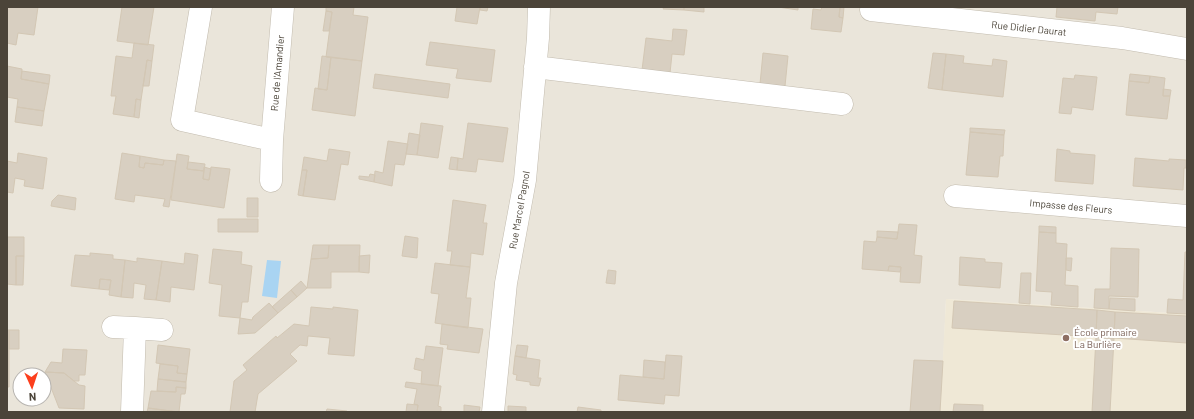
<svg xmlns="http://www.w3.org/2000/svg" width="1194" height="419" viewBox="0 0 1194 419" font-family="Barlow,sans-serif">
  <rect width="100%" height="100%" fill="#f6f3ec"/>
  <path fill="#eae5da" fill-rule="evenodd" d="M7 7H1187V314L946 299 941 412H7ZM20 375H44V399H20Z"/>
  <path fill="#efe8d6" d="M946 299 1187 314V412H940Z"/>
  <path fill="#a9d4f2" d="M267 260 281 261 277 298 262 296Z"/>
  <path fill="#d8cfc1" stroke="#d3c7b4" d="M7 7H38L34 35 18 33 16 45 7 43Z
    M122 7H154L148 45 117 41Z
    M326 7H354L353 15 368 17 362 61 326 57 332 12 326 11Z
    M456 7H480L477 24 455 21 457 7Z
    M480 7H488L487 11 480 10Z
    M664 7H684V10L663 9Z
    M684 7H704V12L684 10Z
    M778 7H798V10Z
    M822 7H840L839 17 843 18 841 32 811 29 813 9 821 10Z
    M840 7H844L843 18 839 17Z
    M1057 7H1118L1117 14 1096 12 1095 21 1056 17Z
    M326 11 332 12 329 31H323Z
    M673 29 687 30 684 55 672 54 670 73 642 70 646 38 672 41Z
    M430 42 495 50 491 82 456 78 458 69 426 65Z
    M134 43 154 45 152 61 147 60 141 100 136 99 134 117 113 114 116 96H111L116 56 132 58Z
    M763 53 788 56 785 86 760 84Z
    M933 53 946 54 942 90 928 88Z
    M946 54 964 56 963 63 992 66 993 59 1007 61 1003 97 942 90Z
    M322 56 331 57 327 90 318 89Z
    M331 57 362 61 355 116 312 110 315 88 327 90Z
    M147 60 152 61 149 86H143Z
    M7 66 22 69 21 79 49 84 44 111 17 107 18 99 7 97Z
    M22 71 50 75 49 84 21 79Z
    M375 74 450 84 448 98 373 88Z
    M1130 74 1150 76 1149 83 1129 81Z
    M1075 75 1097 77 1093 110 1072 107 1071 114 1059 113 1063 78 1074 79Z
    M1150 76 1165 78 1163 96H1170L1167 119 1126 115 1129 81 1149 83Z
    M1163 89 1171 90 1170 96H1163Z
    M136 99 141 100 139 118 134 117Z
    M17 107 44 111 42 126 15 122Z
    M421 123 443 126 438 158 417 155Z
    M468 123 508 128 503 162 478 159 476 172 457 170 458 158 463 159Z
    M970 128 1005 130 1004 135 970 132Z
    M970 132 1004 135 1003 156H1000L998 177 966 175Z
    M409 133 420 135 417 155 406 154Z
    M388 141 408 144 404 165 395 164 392 186 374 182 375 171 383 173Z
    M329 149 350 152 348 165 341 164 335 200 303 196 307 170H302L304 157 327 161Z
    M1057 149 1070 151V153L1095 155 1093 184 1055 181Z
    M18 153 47 158 43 189 24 186 25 180 15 178 13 193 7 192V161L17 163Z
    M122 153 140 156 139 167 144 168 145 163 163 165 164 160 176 161 169 207 163 206 165 199 135 195 134 202 115 199Z
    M177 154 189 156 187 169 204 171 203 179 209 180 211 167 230 169 224 208 171 200Z
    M140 156 164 160 163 165 145 163 144 168 139 167Z
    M451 157 458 158 457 170 449 169Z
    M1135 158 1169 161V159L1186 160V168H1184L1183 190 1133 186Z
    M188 162 205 164 204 171 187 169Z
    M204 167 211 169 209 180 203 179Z
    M302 170H307L303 196 298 195Z
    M370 174 375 175 374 182 359 179V176L369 177Z
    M58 195 76 198 75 210 51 206 52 201Z
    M247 198H258V217H247Z
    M453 200 486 205 483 223H487L483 255 471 253 470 267 450 265 452 251H447Z
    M218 219H258V232H218Z
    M899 224 917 225 914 255 922 256 920 283 900 282 901 267 889 266 888 271 862 269 864 241 876 242 877 237 897 239Z
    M1039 226 1056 227V233L1039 232Z
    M877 231 898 232 897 239 877 237Z
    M1039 232 1056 233V243L1067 244 1065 285 1078 286V307L1051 305 1052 292 1036 291Z
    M405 236 418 238 417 258 402 256Z
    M7 237H24V256H16V285L7 284Z
    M313 245H329L328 258 311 259Z
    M329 245H360L359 272H331V288H307L311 259 328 258Z
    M1111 248 1139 249 1138 297 1109 296V309L1094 308 1095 289H1110Z
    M213 249 242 252 241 264 252 266 248 302H242L240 318 219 316 222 285 209 283Z
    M1185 252H1187V314L1167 313 1168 299 1183 300Z
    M90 253 113 255V259L125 260 121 297 109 295 111 280 100 279 99 289 71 286 75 255 90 256Z
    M185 253 198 255 194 290 171 287 170 302 156 300 162 261 184 264Z
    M370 255 369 273 359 272V256Z
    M16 256H24L23 285H16Z
    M960 257 985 259V262L1002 263 1000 288 959 285Z
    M137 258 162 261 156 300 144 299 146 285 134 283 133 298 121 297 125 260 137 262Z
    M1066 258H1072L1071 271 1066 270Z
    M435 263 470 267 466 298H471L468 328 435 323 439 294 431 293Z
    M889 266 901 267 900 272 888 271Z
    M608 270 616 271 615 284 606 283Z
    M1021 273H1031L1030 304 1019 303Z
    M100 279 111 280 109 290 99 289Z
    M301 281 307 288 297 297 291 290Z
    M291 290 297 297 278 313 272 307Z
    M1110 298 1135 299V311L1109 309Z
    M954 301 1097 310 1096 337 952 328Z
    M269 303 278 313 255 333 238 334 240 318 252 320 253 317Z
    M311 307 333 309V307L358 310 354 356 328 354 330 338 308 336 307 346 300 345 290 354 297 361 258 394 255 412H230L234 381 247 370 243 365 276 336 277 338 294 324 309 326Z
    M1097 310 1115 312 1114 338 1096 337Z
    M1115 312 1187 316V343L1114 338Z
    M442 324 483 329 479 353 447 349 448 345 440 344Z
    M7 330H9V387H7Z
    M9 330H19V349H9Z
    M1096 337 1114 338 1110 412H1092Z
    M158 345 190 349 187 374 177 373 178 366 156 363Z
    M517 345 528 346 526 358 515 356Z
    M426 346 443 348 438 386 421 384 422 371 414 369 416 358 424 360Z
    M63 349 87 350 85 375H79V381H74L64 373 45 372 51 362 62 363Z
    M666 355 682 356 679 396 665 395 664 404 618 400 620 375 664 379Z
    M515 356 540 360 538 378H541L539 386 530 385V382L516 380 517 375 513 374Z
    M644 360 665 362 664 379 643 377Z
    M914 360 943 361 940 412H910Z
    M160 364 178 366 177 373 187 374 186 382 158 379Z
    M45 372 64 373 79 385 85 386 84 409 59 408Z
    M158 379 186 382V388L176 387V392L157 391Z
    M406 382 441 386 438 406 441 407V412H417L418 405 414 404 417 389 405 387Z
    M176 387 186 388 185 394H181L179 412 148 408 151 391 176 392Z
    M407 404 418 405 417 412H406Z
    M954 404 983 405V412H953Z
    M464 405 480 407 479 412H464Z
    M508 406 526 407V412H508Z
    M578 407 601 410V412H577Z
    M148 408 177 412H147Z
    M327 409 347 411V412H326Z"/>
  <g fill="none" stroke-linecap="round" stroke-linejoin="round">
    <g stroke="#c2bbae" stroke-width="23">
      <path id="minor" d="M201 7 182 120 272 140
        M871 10 1122 38 1187 49
        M535 67 842 104
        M271 181 272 140 283 7
        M955 196 1187 216
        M113 327 135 328
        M132 412 135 328 162 330
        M493 412 506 283 525 180 538 38 539 7"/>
    </g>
    <use href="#minor" stroke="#fff" stroke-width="22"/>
  </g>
  <circle fill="#8d6e63" stroke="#fff" stroke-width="1.5" cx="1066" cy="338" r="4"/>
  <g text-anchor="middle" stroke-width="4" stroke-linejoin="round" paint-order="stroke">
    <g font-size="10" fill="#4b4439" stroke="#fff">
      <text transform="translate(1029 28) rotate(6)" y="4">Rue Didier Daurat</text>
      <text transform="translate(277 73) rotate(-85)" y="4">Rue de l'Amandier</text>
      <text transform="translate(1071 206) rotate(5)" y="4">Impasse des Fleurs</text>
      <text transform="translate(519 210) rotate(-80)" y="4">Rue Marcel Pagnol</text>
    </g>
    <g font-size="10" fill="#785e54" stroke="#fff" text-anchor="start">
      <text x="1074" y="336">École primaire<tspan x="1074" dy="12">La Burlière</tspan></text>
    </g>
  </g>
  <rect width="1194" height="419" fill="none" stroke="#4b4439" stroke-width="16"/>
  <g transform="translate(32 387) rotate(177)"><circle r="19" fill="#ffffff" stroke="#b7b4b0"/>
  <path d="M0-3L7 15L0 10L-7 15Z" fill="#fc3f1d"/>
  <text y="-6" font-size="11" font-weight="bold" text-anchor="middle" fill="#4b4439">N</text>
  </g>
</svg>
